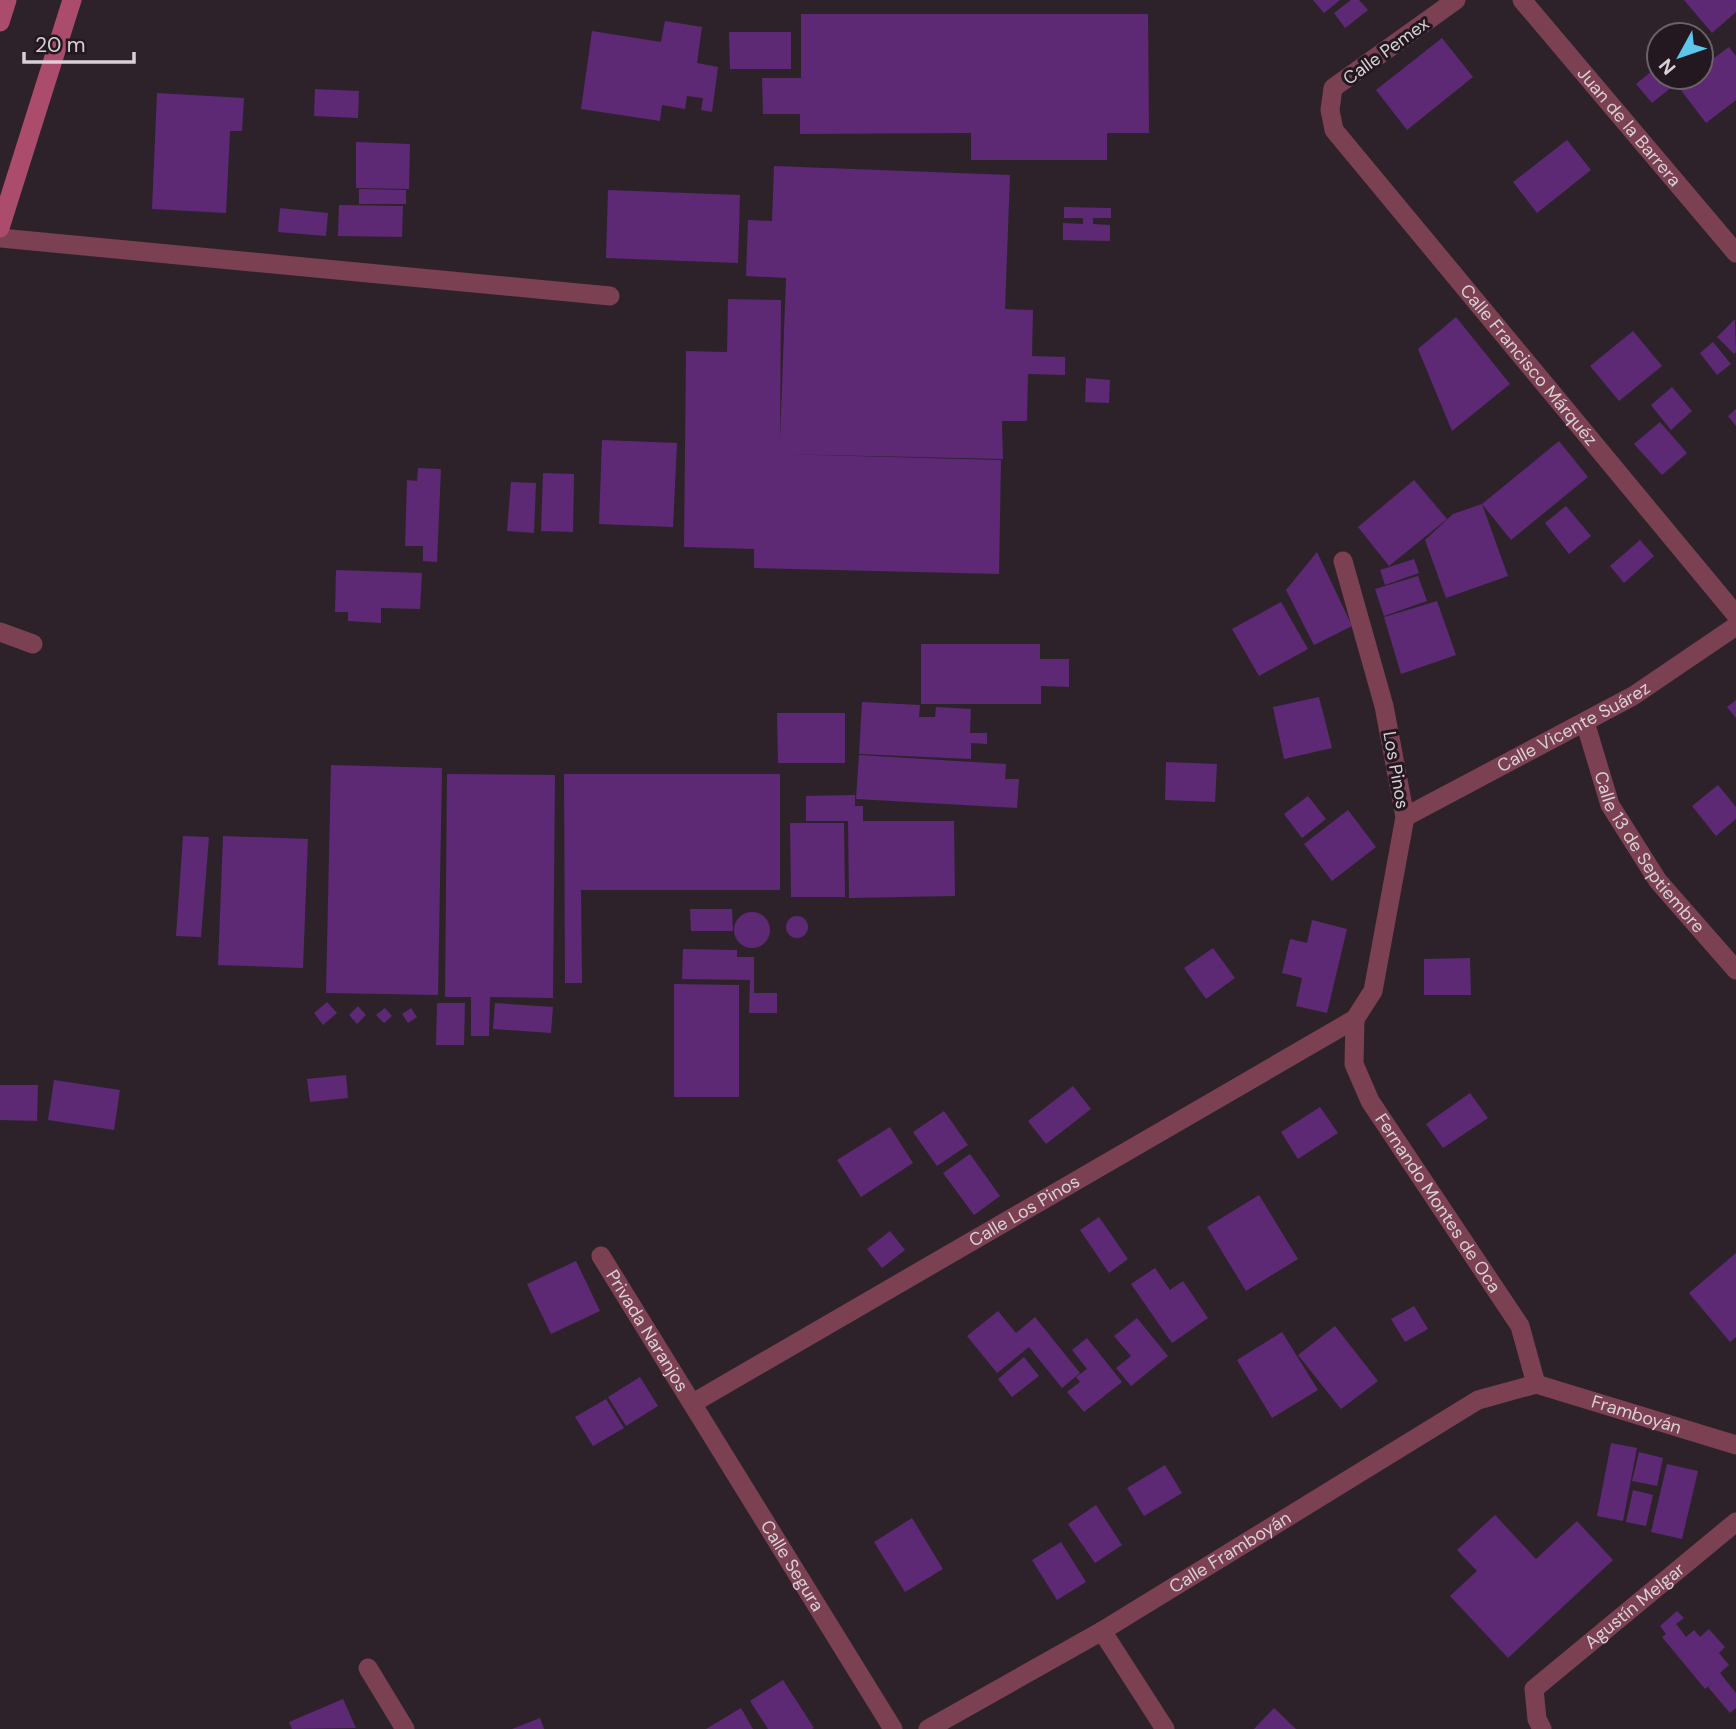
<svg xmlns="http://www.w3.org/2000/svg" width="1736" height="1729" viewBox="0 0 1736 1729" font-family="'DM Sans',sans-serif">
  <rect width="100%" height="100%" fill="#2d222a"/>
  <path fill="#5d2974" d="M1313 0H1340L1324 13Z
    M1351 0H1359L1368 10 1345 28 1334 13Z
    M1684 0H1736V12L1712 33Z
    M801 14H1148L1149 133H1107V160H971V133L800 134V114H763L762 78H801Z
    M665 21 702 27 697 63 718 67 712 112 701 110 703 98 687 96 685 109 662 105 660 121 581 109 592 31 661 42Z
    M729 32H791V69H730Z
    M1442 38 1473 77 1407 130 1376 90Z
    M1701 40 1714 58 1729 47 1736 56V100L1706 123 1671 77H1701Z
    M1657 67 1659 77H1665L1673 86 1652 103 1636 84Z
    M315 89 359 91 358 118 314 116Z
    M157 93 244 98 242 131H230L226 213 152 209Z
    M1567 140 1591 170 1537 213 1513 182Z
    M356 142 410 144 409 189 356 188Z
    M774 166 1010 175 1005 309 1033 310 1032 356 1065 357V375L1028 374 1027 421H1002L1003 459 779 454 1001 460 999 574 754 568V549L684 547 686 351 727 352 728 299 781 300 780 440 786 278 746 276 748 220 772 221Z
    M359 189 406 190V204H359Z
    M608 190 740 195 738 263 606 258Z
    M339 205 403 206 402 237 338 236Z
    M1064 207 1111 208V218H1093V224L1110 225V241L1063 240V223L1083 224V218H1064Z
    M280 208 328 213 326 236 278 232Z
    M1456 317 1510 384 1452 431 1418 349Z
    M1735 319 1736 352 1734 354 1717 337Z
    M1633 331 1662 366 1619 401 1590 366Z
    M1713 342 1731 364 1717 375 1700 353Z
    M1086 378 1110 380 1109 403 1085 402Z
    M1672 387 1692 411 1671 430 1651 405Z
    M1736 409V426L1728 416Z
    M1660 422 1687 453 1662 475 1634 444Z
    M602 440 677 443 673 527 599 524Z
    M1559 441 1588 477 1511 540 1482 504 1508 576 1446 598 1425 540 1453 514 1482 504Z
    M418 468 441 469 437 562 423 561V546H405L407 480 417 481Z
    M543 473 574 474 573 532 541 531Z
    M1414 480 1447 519 1389 566 1358 527Z
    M511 482 536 483 534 533 507 531Z
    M1566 506 1591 536 1569 554 1545 523Z
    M1640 540 1654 556 1624 583 1610 566Z
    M1317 552 1352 626 1314 645 1286 590Z
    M1414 559 1419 573 1385 585 1380 570Z
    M336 570 422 573 420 609 381 608V623L348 621V612H335Z
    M1418 576 1427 601 1384 616 1375 589Z
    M1437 601 1456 655 1401 674 1384 617Z
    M1281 602 1308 649 1259 676 1232 629Z
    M921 644H1040V659H1069V687L1041 686V704H921Z
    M1319 697 1332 748 1284 759 1273 707Z
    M1736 700V718L1727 707Z
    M862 702 920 705 919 717H935L936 707 971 709 970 733H987V744L971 743V759L859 754Z
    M777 713H845V763H778Z
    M859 755 1006 764 1005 779H1019L1017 808 856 799Z
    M1166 762 1217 764 1215 802 1165 800Z
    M331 765 442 768 438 995 326 993Z
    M447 774 555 775 553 998 490 997 489 1036H471V997H445Z
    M564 774H780V890H581L582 983H565Z
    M1718 785 1736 807V819L1716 836 1692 806Z
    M855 795V806H863V821H954L955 896 849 898 848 821H806V796Z
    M1308 796 1326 819 1302 838 1284 814Z
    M1348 810 1376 847 1332 881 1304 844Z
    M790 823H844L845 897H791Z
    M183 836 209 837 201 937 176 936Z
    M223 836 308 839 303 968 218 965Z
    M690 909H732L733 931H691Z
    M734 930a18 18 0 1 1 36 0a18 18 0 1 1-36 0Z
    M786 927a11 11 0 1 1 22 0a11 11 0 1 1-22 0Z
    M1312 920 1347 929 1327 1013 1296 1006 1302 978 1282 973 1290 939 1307 943Z
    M1213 948 1235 978 1206 999 1184 968Z
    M683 949 737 950V957H754V993H777V1013H749L750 980 682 979Z
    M1470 958 1471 995H1424V959Z
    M674 984 739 985V1097H674Z
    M327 1002 337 1013 323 1025 314 1013Z
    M437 1003H465L464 1045H436Z
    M495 1003 553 1007 551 1033 493 1029Z
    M358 1006 366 1015 357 1024 349 1015Z
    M385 1008 392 1016 384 1023 376 1015Z
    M411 1008 417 1017 408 1023 402 1014Z
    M346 1075 348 1098 310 1102 307 1079Z
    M54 1080 120 1090 114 1130 48 1120Z
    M0 1085H38L37 1121 0 1120Z
    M1073 1086 1091 1109 1046 1144 1028 1121Z
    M1470 1093 1488 1118 1443 1148 1426 1124Z
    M1320 1107 1338 1133 1298 1159 1281 1132Z
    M944 1111 968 1145 937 1166 913 1132Z
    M890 1127 913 1163 861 1197 837 1160Z
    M970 1154 1000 1196 974 1215 943 1173Z
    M1259 1195 1298 1259 1246 1291 1207 1227Z
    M1099 1217 1128 1259 1109 1273 1080 1230Z
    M890 1231 905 1250 882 1268 867 1249Z
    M1736 1253V1337L1730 1342 1689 1293Z
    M576 1261 600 1311 551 1334 527 1284Z
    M1155 1268 1170 1290 1183 1281 1208 1318 1172 1343 1131 1284Z
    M1414 1306 1428 1329 1405 1342 1391 1319Z
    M998 1311 1016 1333 1035 1317 1080 1373 1062 1388 1029 1347 997 1373 967 1336Z
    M1137 1318 1168 1356 1131 1386 1116 1368 1131 1356 1114 1336Z
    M1335 1326 1378 1381 1341 1409 1298 1355Z
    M1282 1332 1318 1390 1272 1418 1237 1360Z
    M1087 1338 1122 1382 1084 1412 1067 1392 1080 1382 1076 1377 1087 1369 1072 1350Z
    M1024 1357 1039 1376 1012 1397 998 1379Z
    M640 1377 658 1406 626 1426 608 1397Z
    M606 1399 624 1428 593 1446 575 1417Z
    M1611 1443 1637 1448 1623 1521 1597 1516Z
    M1639 1452 1663 1458 1657 1486 1632 1481Z
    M1667 1464 1698 1471 1682 1539 1651 1532Z
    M1165 1465 1182 1493 1144 1516 1127 1488Z
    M1633 1490 1653 1495 1646 1526 1626 1522Z
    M1096 1505 1122 1545 1095 1563 1068 1524Z
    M1495 1515 1536 1559 1577 1521 1613 1560 1508 1658 1450 1596 1477 1571 1457 1550Z
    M912 1518 943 1569 905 1592 874 1542Z
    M1061 1542 1086 1582 1057 1600 1032 1560Z
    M1677 1611 1684 1618 1676 1624 1686 1637 1694 1630 1700 1637 1709 1629 1725 1647 1719 1653 1729 1665 1720 1673 1736 1693V1708L1730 1713 1708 1687 1716 1680 1705 1689 1662 1637 1666 1634 1660 1626Z
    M783 1680 814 1728 812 1729H768L750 1701Z
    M343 1699 356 1728 292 1729 289 1722Z
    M741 1708 753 1729H706Z
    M1274 1708 1296 1729H1254Z
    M540 1718 544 1729H512Z"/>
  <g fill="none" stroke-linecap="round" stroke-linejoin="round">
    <path stroke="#7c4053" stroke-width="19" d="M0 238 610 296
      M0 632 33 644"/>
    <g stroke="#7c4053" stroke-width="19">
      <path id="s1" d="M1456 0 1333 88 1330 110 1334 130 1736 615"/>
      <path id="s2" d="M1522 0 1736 253"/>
      <path id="s3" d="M1585 722 1610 805 1658 881 1736 970"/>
      <path id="s4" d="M1405 817 1633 696 1736 626"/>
      <path id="s5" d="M1355 1019 1354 1064 1370 1101 1520 1326 1536 1384"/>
      <path id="s6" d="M601 1256 893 1729"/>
      <path id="s7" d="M1536 1384 1736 1445"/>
      <path id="s8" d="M693 1403 1355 1019 1373 991 1405 817 1384 706 1343 561"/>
      <path d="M1102 1631 1165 1729"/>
      <path d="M368 1668 405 1729"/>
      <path id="s9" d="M928 1729 1102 1631 1478 1400 1536 1384"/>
      <path id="s10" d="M1542 1729 1537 1719 1534 1689 1736 1522"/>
    </g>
    <path stroke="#ab4c6c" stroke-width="19" d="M0 22 7 0
      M0 228 72 0"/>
  </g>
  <g text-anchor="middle" stroke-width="6" stroke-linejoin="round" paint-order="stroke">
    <g font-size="18" fill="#d8d0d5" stroke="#231820">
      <text transform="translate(1386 51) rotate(-36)" y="6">Calle Pemex</text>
      <text dy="6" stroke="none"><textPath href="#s2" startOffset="166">Juan de la Barrera</textPath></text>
      <text dy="6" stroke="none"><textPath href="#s1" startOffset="499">Calle Francisco Márquéz</textPath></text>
      <text dy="6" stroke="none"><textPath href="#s4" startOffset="191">Calle Vicente Suárez</textPath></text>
      <text transform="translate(1396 770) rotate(80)" y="6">Los Pinos</text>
      <text dy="6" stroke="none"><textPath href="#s3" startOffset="147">Calle 13 de Septiembre</textPath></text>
      <text dy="6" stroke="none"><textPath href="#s5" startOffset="208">Fernando Montes de Oca</textPath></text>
      <text dy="6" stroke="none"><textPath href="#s8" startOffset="383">Calle Los Pinos</textPath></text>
      <text dy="6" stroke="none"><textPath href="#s6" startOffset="88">Privada Naranjos</textPath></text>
      <text dy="6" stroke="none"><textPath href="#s7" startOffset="105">Framboyán</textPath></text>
      <text dy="6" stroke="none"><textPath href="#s9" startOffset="350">Calle Framboyán</textPath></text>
      <text dy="6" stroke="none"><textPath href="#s6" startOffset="364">Calle Segura</textPath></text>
      <text dy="6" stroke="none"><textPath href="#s10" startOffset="172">Agustín Melgar</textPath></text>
    </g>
  </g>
  <g transform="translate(1680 56) rotate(230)"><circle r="33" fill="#231820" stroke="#6b6268" stroke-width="2"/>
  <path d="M0-5L12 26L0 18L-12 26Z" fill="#5cc7e8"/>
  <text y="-10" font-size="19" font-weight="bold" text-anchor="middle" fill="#d8d0d5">N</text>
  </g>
  <path d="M24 52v10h110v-10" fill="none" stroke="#d8d0d5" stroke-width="3.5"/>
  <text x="35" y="52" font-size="21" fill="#d8d0d5" stroke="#231820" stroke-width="5" paint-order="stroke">20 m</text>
</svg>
